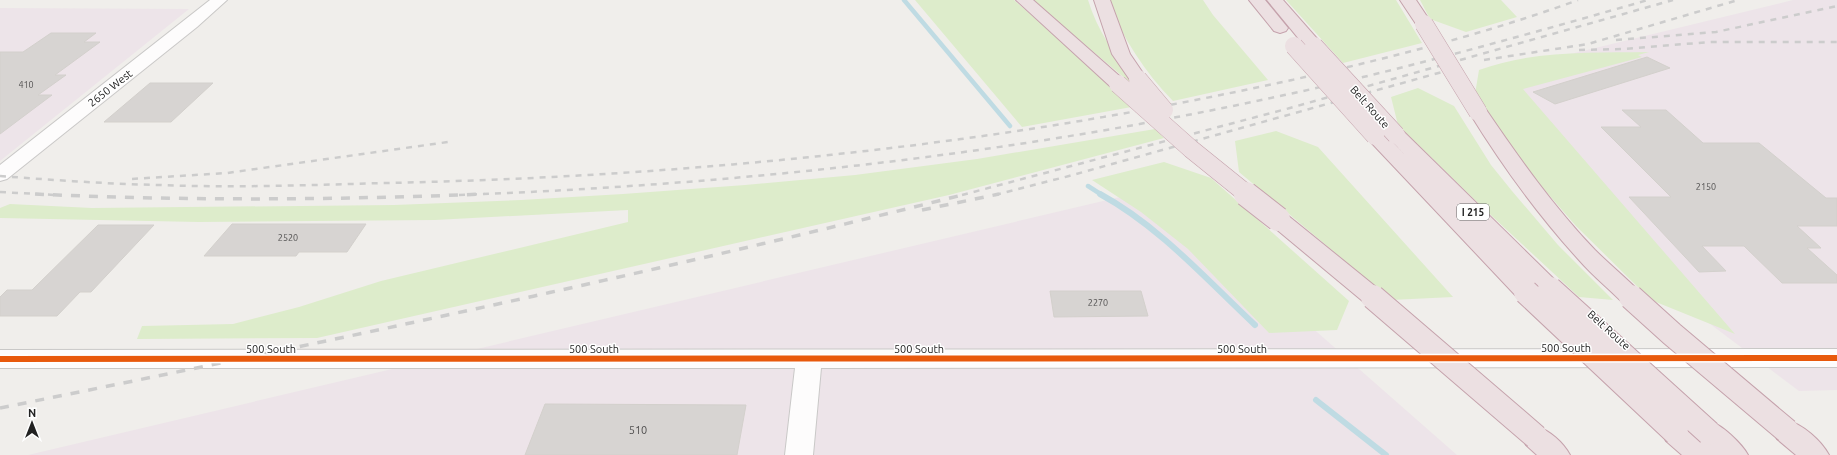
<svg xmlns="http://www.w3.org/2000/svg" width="1837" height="455" viewBox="0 0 1837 455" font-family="Ubuntu,sans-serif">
  <rect width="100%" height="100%" fill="#f0eeeb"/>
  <path fill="#ede4e9" d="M1793 0H1837V390L1799 391 1664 289 1500 71Z
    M0 8 189 9 0 161Z
    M1154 189 1457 455H28Z"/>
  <path fill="#ddeccb" d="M915 0H1014L1137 106 1022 127Z
    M1032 0H1088C1097 30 1115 55 1134 80L1128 81Z
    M1107 0H1203L1213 15 1268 80 1173 101C1145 73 1122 36 1107 0Z
    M1286 0H1396L1422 43 1343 63Z
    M1420 0H1501L1517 17 1466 32 1430 19Z
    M1649 52 1638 55 1642 57 1523 89 1735 334 1651 300 1576 226 1542 187 1512 150 1475 94 1479 70C1533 50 1592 53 1649 52Z
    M1418 88 1454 106 1491 165 1512 191 1558 245 1613 300 1579 297 1480 205 1398 125 1391 97Z
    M1155 129 1164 138 949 195 317 338 137 339 142 326 233 324 299 307 381 281 628 222V210L435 220 199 222 0 218V208L10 204 92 208 394 205 521 200 623 194 745 185 855 175 977 159Z
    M1276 131 1318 147 1453 297 1391 300 1239 172 1235 141Z
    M1164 162 1211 178 1349 301 1337 330 1269 333 1188 249 1141 212 1092 180Z"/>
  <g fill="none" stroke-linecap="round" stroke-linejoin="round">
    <path stroke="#bfdbe3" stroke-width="4.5" d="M904 0 1010 126
      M1088 186 1102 195"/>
    <path stroke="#bfdbe3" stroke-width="6" d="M1100 194C1159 226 1206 279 1255 325
      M1316 400 1386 455"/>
  </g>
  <path fill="#d7d4d2" stroke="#d3d0cc" d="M51 33H96L84 42H100L55 75H66L38 95H52L0 134V52H23Z
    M1647 57 1670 68 1555 104 1533 92Z
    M150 83H213L171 122H104Z
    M1622 110H1666L1703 143H1759L1826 198H1837V226H1797L1821 248H1807L1837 275V283H1782L1744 246H1702L1726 271 1699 272 1629 197H1671L1601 127H1641Z
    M232 224H366L347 252H299L296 256H204Z
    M98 225H154L91 292H80L57 316H0V297L7 290H32Z
    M1050 291H1141L1148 316 1054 317Z
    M545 404 746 405 737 455H525Z"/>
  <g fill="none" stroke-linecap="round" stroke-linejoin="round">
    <g stroke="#c9c8c7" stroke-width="2">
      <path id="minor" d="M210 0H227L197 27 7 179 0 181V165Z
        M1837 349V367L821 368 813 455H785L795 368H0V350Z"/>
    </g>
    <g stroke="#c5a2ac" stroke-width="2">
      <path id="highway" d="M1016 0H1033L1124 80 1127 84 1124 88 1118 89 1112 88Z
        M1094 0H1110L1130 54 1147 79 1144 83 1138 84 1132 83 1112 54Z
        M1249 0H1265L1288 28 1286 31 1280 33 1274 31Z
        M1267 0H1283L1320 42 1322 46 1320 50 1314 51 1308 50Z
        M1400 0H1416L1432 24 1430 27 1424 29 1418 27Z
        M1478 106 1485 108C1519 158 1553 206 1595 250 1609 264 1625 277 1639 291L1643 297 1639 303 1631 305 1623 303C1608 288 1592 275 1579 260 1537 214 1501 164 1469 112L1471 108Z
        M1396 129 1403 131 1558 283 1562 289 1558 295C1548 297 1543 296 1536 289L1538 292 1534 298 1526 300 1518 298 1365 136 1368 132C1384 128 1394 144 1404 154L1386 135 1389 131Z
        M1278 212 1286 214 1381 291 1385 297 1381 303 1373 305 1365 303 1270 224 1267 219 1270 214Z
        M1787 420C1803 425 1821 440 1829 455H1796L1777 439 1773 431 1777 423Z
        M1676 422 1686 425 1696 434 1699 425C1702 425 1706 422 1709 422 1720 422 1743 445 1748 455H1682L1666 441 1662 433 1666 425Z
        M1536 426C1550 431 1563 442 1570 455H1537L1526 445 1522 437 1526 429Z"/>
    </g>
    <use href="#minor" fill="#fdfcfc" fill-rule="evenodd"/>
    <use href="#highway" fill="#ece0e2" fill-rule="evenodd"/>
    <path stroke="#ccc" stroke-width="2.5" stroke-dasharray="6 6" stroke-linecap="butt" d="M1616 40 1716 32 1837 6
      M1579 50 1623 49 1710 42H1837
      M1484 60 1588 44 1738 0
      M0 176C53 180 107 184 160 185 235 188 310 185 385 183 577 179 770 165 961 139 1072 124 1182 104 1292 80 1389 58 1485 34 1578 0
      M132 179 227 173 448 142
      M0 192 56 195
      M459 195C729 185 1001 156 1266 99 1395 72 1522 36 1648 0
      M962 195 1290 108 1673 0
      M995 195 1069 176 1442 72"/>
    <path stroke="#ccc" stroke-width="3.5" stroke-dasharray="9 9" stroke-linecap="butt" d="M35 194C185 201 336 200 485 194
      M922 210 999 194
      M0 408C323 343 646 275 966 194"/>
    <g stroke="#c5a2ac" stroke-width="19" stroke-linecap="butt">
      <path id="highway-bridge-far1" d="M1424 24 1478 112
        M1294 46 1375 136
        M1314 46 1396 135
        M1138 79 1164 110
        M1118 84 1191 149 1248 195"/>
    </g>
    <g stroke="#c5a2ac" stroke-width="26" stroke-linecap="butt">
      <path id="highway-bridge" d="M1246 194 1278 219
        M1550 289 1709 433
        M1526 292 1676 433
        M1373 297 1536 437
        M1631 297 1672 334 1787 431"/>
    </g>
    <use href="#highway-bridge-far1" stroke="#ece0e2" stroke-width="18"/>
    <use href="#highway-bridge" stroke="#ece0e2" stroke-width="24"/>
    <g stroke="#fff" stroke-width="9">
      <path id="cycleway" d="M0 359 1837 358"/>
    </g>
    <use href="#cycleway" stroke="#e8590c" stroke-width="6"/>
  </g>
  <g text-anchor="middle" stroke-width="3" stroke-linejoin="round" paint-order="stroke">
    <g font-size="9" fill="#4f4e4e">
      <text x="26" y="88">410</text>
      <text x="1706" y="190">2150</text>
      <text x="288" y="241">2520</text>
      <text x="1098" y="306">2270</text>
    </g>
    <rect fill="#fff" stroke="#646464" stroke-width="1" x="1457" y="204" width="32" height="16" rx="3"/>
    <g font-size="10" font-weight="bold" fill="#222">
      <text x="1473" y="216">I 215</text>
    </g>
    <g font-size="11" fill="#222" stroke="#fff">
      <text transform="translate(110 88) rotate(-38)" y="4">2650 West</text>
      <text transform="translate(1370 107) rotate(48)" y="4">Belt Route</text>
      <text transform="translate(1609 330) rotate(42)" y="4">Belt Route</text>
      <text x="1566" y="352">500 South</text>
      <text x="271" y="353">500 South</text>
      <text x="594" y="353">500 South</text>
      <text x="919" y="353">500 South</text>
      <text x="1242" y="353">500 South</text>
    </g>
    <g font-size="11" fill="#4f4e4e">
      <text x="638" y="434">510</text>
    </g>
  </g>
  <g transform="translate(32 423)" stroke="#ffffff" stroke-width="3" paint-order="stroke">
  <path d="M0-3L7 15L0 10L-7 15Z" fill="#222222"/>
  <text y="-6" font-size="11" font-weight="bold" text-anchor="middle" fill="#222222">N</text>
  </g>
</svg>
